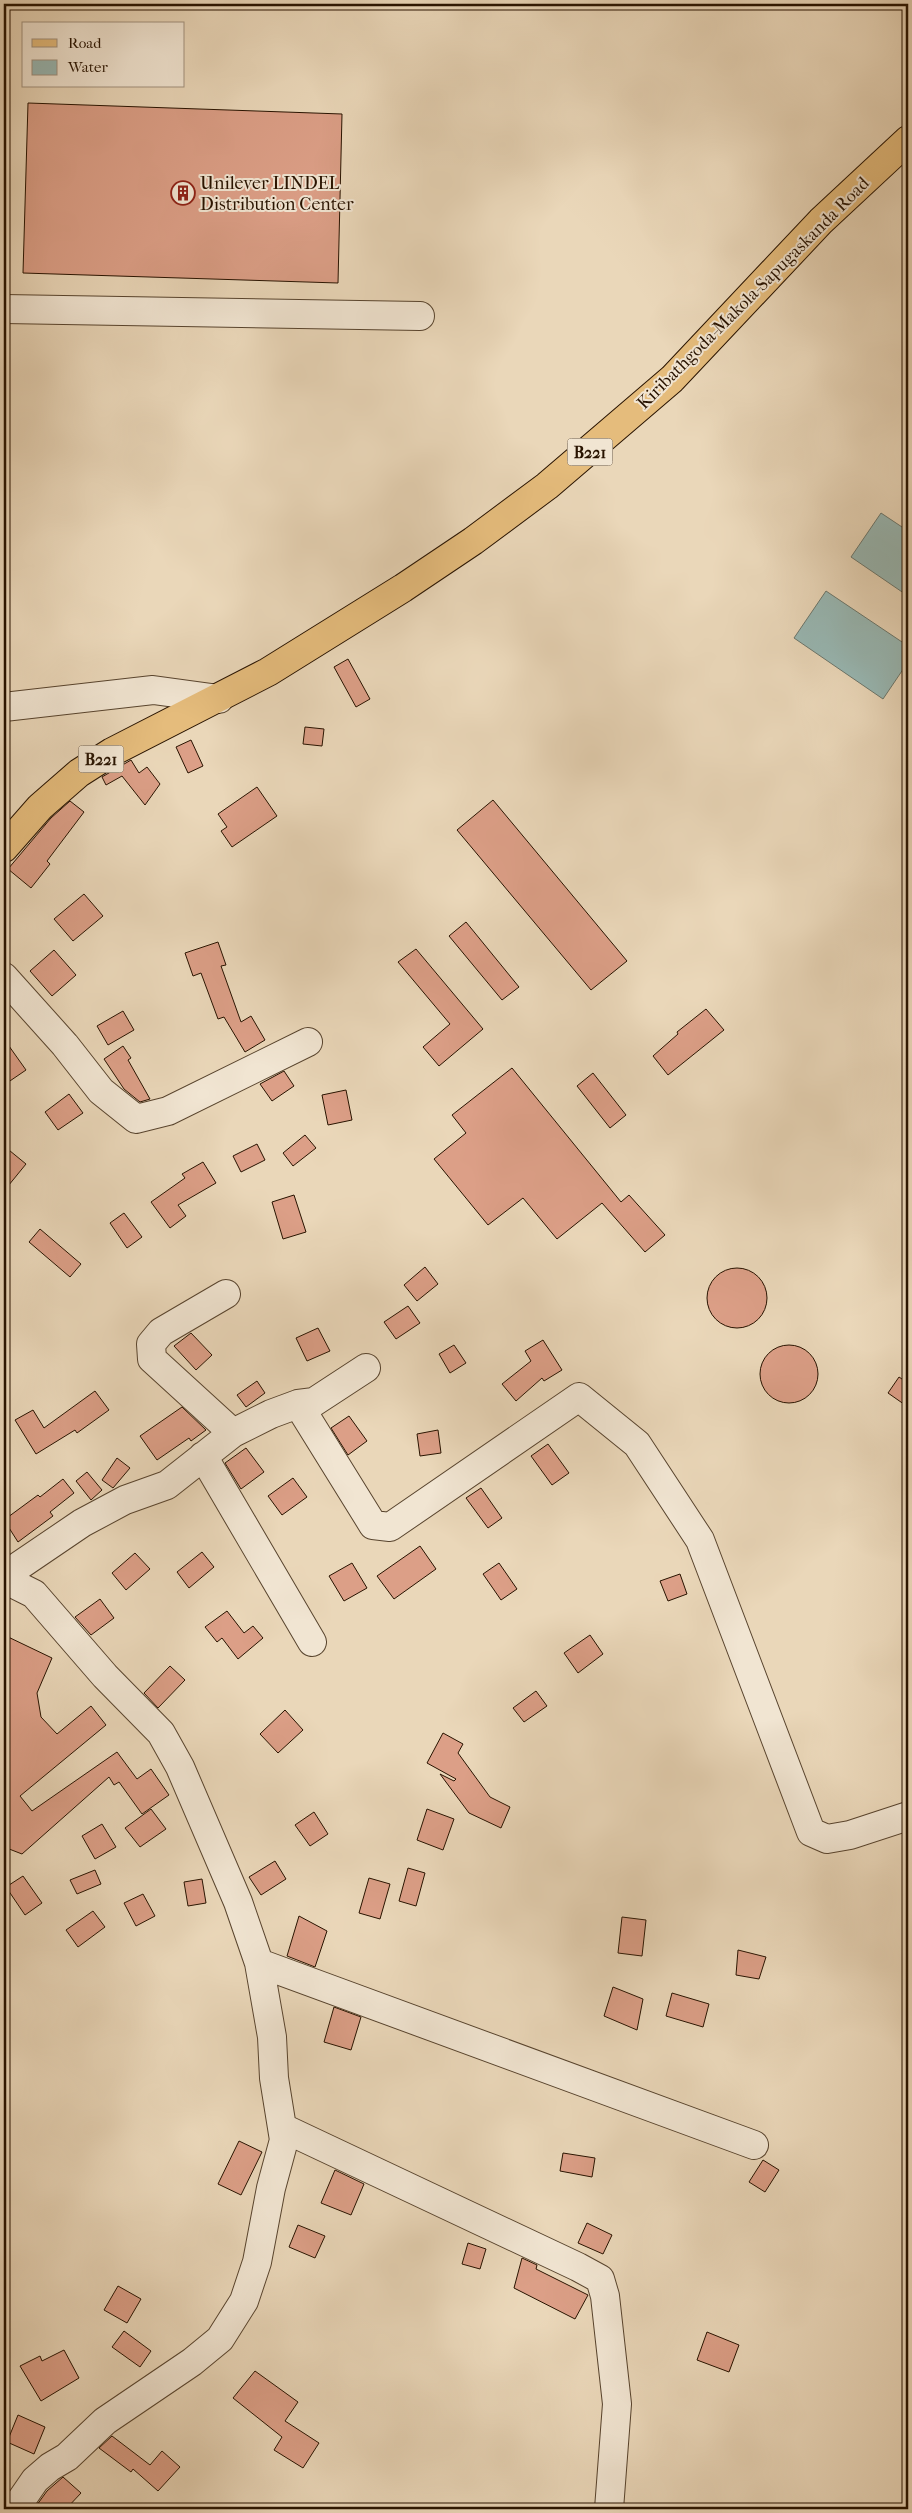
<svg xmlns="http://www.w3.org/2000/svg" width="912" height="2513" viewBox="0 0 912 2513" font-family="'IM FELL French Canon',serif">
  <rect width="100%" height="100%" fill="#ead7b9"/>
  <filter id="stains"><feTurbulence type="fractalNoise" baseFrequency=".004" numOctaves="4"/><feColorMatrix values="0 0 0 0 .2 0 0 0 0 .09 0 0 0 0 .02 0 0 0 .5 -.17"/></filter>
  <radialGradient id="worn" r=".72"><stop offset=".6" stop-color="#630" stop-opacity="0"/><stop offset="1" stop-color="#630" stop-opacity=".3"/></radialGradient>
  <path fill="#98b8b4" stroke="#6b766c" d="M881 513 908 531V596L851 557Z
    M826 591 908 646V662L883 699 794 638Z"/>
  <path fill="#dc9f87" stroke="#281300" d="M28 103 342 114 338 283 23 273Z
    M348 659 370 699 356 707 334 667Z
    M305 727 324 729 322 746 303 744Z
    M191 740 203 766 188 773 176 747Z
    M131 760 139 773 147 767 160 784 145 805 122 776 106 785 102 777Z
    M257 787 277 816 232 847 221 831 227 827 218 814Z
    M493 800 627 961 591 990 457 830Z
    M70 801 84 812 47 861 50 864 31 888 8 869 51 818Z
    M84 894 103 916 73 941 54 919Z
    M466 922 519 987 502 1000 449 936Z
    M218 942 226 965 221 966 241 1022 251 1016 265 1040 245 1052 224 1017 218 1019 201 973 193 976 185 953Z
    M416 949 483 1029 439 1066 423 1047 450 1024 398 962Z
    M54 950 76 975 52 996 30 971Z
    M706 1009 724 1030 668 1075 653 1056 678 1034 677 1032Z
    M123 1011 134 1030 108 1045 97 1026Z
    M4 1039 26 1070 4 1085Z
    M123 1046 131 1058 128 1060 150 1099 140 1102 124 1089 104 1059Z
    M512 1068 621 1202 629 1195 665 1235 645 1252 602 1203 557 1239 523 1198 488 1225 434 1159 466 1133 452 1115Z
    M284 1071 294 1086 272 1101 260 1084Z
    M593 1073 626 1115 610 1128 577 1086Z
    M346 1090 352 1120 328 1125 322 1095Z
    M69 1094 83 1113 58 1130 45 1112Z
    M305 1135 316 1148 293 1166 283 1153Z
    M257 1144 265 1160 241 1172 233 1156Z
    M4 1146 26 1164 4 1191Z
    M203 1162 216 1183 178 1205 186 1216 170 1228 151 1202 185 1178 182 1174Z
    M294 1195 306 1232 283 1239 272 1202Z
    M124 1213 142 1237 127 1248 110 1223Z
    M40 1229 81 1264 70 1277 29 1242Z
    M425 1267 438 1284 417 1301 404 1285Z
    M707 1298a30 30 0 1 1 60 0a30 30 0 1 1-60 0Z
    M408 1306 420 1323 396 1339 384 1322Z
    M318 1328 330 1351 307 1361 296 1338Z
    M191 1333 212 1355 196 1370 174 1346Z
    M543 1340 562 1370 544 1381 542 1378 516 1401 502 1384 531 1361 525 1351Z
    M454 1345 466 1363 450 1373 439 1354Z
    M760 1374a29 29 0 1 1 58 0a29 29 0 1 1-58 0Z
    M899 1377 908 1383V1407L888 1393Z
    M257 1381 265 1393 246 1407 237 1395Z
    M95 1391 109 1410 77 1433 75 1430 36 1454 15 1420 33 1410 44 1428Z
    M182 1407 206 1430 191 1441 189 1438 157 1460 140 1436Z
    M349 1416 367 1441 348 1455 331 1428Z
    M438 1430 441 1453 420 1456 417 1434Z
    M548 1444 569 1473 552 1485 531 1456Z
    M246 1448 264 1472 241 1489 225 1463Z
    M117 1458 130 1468 113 1488 102 1480Z
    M87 1472 102 1490 91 1500 76 1481Z
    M293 1478 307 1497 282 1515 268 1496Z
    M63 1479 74 1493 50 1512 53 1516 18 1542 4 1520 38 1495 40 1497Z
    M481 1488 502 1518 488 1528 466 1498Z
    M420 1546 436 1569 394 1599 377 1576Z
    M202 1552 214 1567 189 1588 177 1572Z
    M135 1553 150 1569 126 1590 112 1573Z
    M352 1563 367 1588 344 1601 329 1576Z
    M499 1563 517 1589 501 1600 483 1574Z
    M680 1574 687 1594 668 1601 660 1581Z
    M100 1599 114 1618 91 1635 75 1617Z
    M227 1611 244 1633 253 1626 263 1638 238 1659 222 1638 217 1642 205 1627Z
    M4 1635 52 1658 37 1693 41 1717 57 1734 91 1706 106 1725 20 1796 32 1811 117 1752 137 1779 151 1769 169 1795 142 1814 119 1782 114 1785 109 1777 22 1854 4 1847Z
    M590 1635 603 1654 578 1673 564 1653Z
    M170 1666 185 1680 158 1708 144 1693Z
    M536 1691 547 1706 524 1722 513 1708Z
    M285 1710 303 1730 278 1753 260 1734Z
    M443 1733 463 1744 458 1753 490 1797 510 1807 501 1828 469 1813 440 1774 454 1781 456 1779 427 1763Z
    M151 1809 166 1829 140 1847 125 1828Z
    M427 1809 454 1819 443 1850 417 1840Z
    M314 1812 328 1834 310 1846 295 1825Z
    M102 1824 116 1847 95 1859 82 1836Z
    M275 1861 286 1879 261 1895 249 1877Z
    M408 1868 425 1873 416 1906 399 1901Z
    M95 1870 101 1884 77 1894 70 1880Z
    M23 1876 42 1903 25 1915 6 1887Z
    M369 1878 390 1884 380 1919 359 1913Z
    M202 1879 206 1903 188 1906 184 1882Z
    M143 1894 155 1916 136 1926 124 1903Z
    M93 1911 105 1927 78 1947 66 1930Z
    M299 1916 327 1931 315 1967 287 1956Z
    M622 1917 646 1920 642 1956 618 1953Z
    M738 1950 766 1957 759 1979 736 1975Z
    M613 1987 643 1999 637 2030 604 2016Z
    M672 1993 709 2004 703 2027 666 2016Z
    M334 2007 361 2017 351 2050 324 2042Z
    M239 2141 262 2152 241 2195 218 2184Z
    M563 2153 595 2158 592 2177 560 2171Z
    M763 2160 779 2170 765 2192 749 2182Z
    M335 2170 364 2184 351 2215 321 2203Z
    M587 2223 612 2235 603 2254 578 2243Z
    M298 2225 325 2236 315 2258 289 2247Z
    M468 2243 486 2249 480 2269 462 2264Z
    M522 2258 537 2265 536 2269 588 2295 575 2319 514 2288Z
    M118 2286 141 2299 127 2323 104 2310Z
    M124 2331 151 2351 140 2367 112 2347Z
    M707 2332 739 2345 729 2372 697 2360Z
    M64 2350 79 2378 41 2401 20 2366 40 2356 42 2361Z
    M255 2371 298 2402 285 2421 319 2443 303 2468 274 2450 282 2437 233 2398Z
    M18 2415 45 2427 34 2454 7 2442Z
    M112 2436 150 2465 162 2451 180 2467 158 2491 133 2469 131 2472 99 2448Z
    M63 2477 81 2493 66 2509H34L47 2491Z"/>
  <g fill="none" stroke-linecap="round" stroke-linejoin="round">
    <g stroke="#58442e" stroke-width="30">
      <path id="minor" d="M4 309 420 316
        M4 707 153 690 219 699
        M4 977 65 1045 101 1091 136 1119 168 1111 308 1042
        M226 1294 161 1332 151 1344 152 1359 233 1433
        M298 1404 373 1525 390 1527 579 1397 637 1444 700 1540 811 1832 827 1839 850 1835 908 1816
        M203 1456 312 1642
        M4 1576 82 1523 125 1500 167 1485 233 1433 271 1414 298 1404 314 1402 366 1368
        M4 1579 34 1594 105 1676 161 1733 180 1767 238 1902 259 1963 272 2037 274 2078 284 2140 271 2188 257 2262 244 2301 220 2339 192 2362 105 2421 67 2457 50 2467 35 2480 15 2509
        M259 1963 754 2145
        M283 2128 578 2267 600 2279 605 2296 617 2404 609 2509"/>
    </g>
    <g stroke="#281300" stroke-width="30">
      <path id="major" d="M4 848 40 807 79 773 112 752 268 672 403 588 473 541 547 486 672 379 821 221 908 140"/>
    </g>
    <use href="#minor" stroke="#f1e5d2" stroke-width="28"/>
    <use href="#major" stroke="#e5bc7c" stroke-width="28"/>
  </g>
  <defs>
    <g id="building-ring" transform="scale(1.25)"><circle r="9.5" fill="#f1e5d2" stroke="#8f2418" stroke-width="1.5"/><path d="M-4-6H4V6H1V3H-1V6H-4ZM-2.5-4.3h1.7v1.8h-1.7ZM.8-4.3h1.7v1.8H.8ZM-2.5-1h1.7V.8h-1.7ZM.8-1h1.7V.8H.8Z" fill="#8f2418"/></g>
  </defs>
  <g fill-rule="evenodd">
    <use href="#building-ring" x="183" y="193"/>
  </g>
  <g text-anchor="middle" stroke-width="4" stroke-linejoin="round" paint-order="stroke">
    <g fill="#f1e5d2" stroke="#64523f" stroke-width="1">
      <rect x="567.5" y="438.5" width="45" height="27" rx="4"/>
      <rect x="78.5" y="745.5" width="45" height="27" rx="4"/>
    </g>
    <g font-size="16" font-weight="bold" fill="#281300">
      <text x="590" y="458">B221</text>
      <text x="101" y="765">B221</text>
    </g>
    <g font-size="18" fill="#281300" stroke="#f1e5d2" text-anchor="start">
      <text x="200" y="189">Unilever LINDEL<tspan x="200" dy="21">Distribution Center</tspan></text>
    </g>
    <g font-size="18" fill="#281300" stroke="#f1e5d2">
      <text transform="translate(753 293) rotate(-45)" y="6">Kiribathgoda-Makola-Sapugaskanda Road</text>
    </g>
  </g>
  <rect width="912" height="2513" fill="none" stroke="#ead7b9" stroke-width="20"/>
  <rect x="5" y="5" width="902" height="2503" fill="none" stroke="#281300" stroke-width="2.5"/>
  <rect x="10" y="10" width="892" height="2493" fill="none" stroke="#281300"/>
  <rect x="22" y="22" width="162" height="65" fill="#f1e5d2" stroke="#a1917e"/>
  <rect x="32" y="39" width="25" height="8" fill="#e5bc7c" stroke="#a1917e"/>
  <text x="68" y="48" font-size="15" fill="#281300">Road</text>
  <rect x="32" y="60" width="25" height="15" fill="#98b8b4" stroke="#a1917e"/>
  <text x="68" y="72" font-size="15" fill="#281300">Water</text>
  <rect width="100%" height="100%" filter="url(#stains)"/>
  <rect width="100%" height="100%" fill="url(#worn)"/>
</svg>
